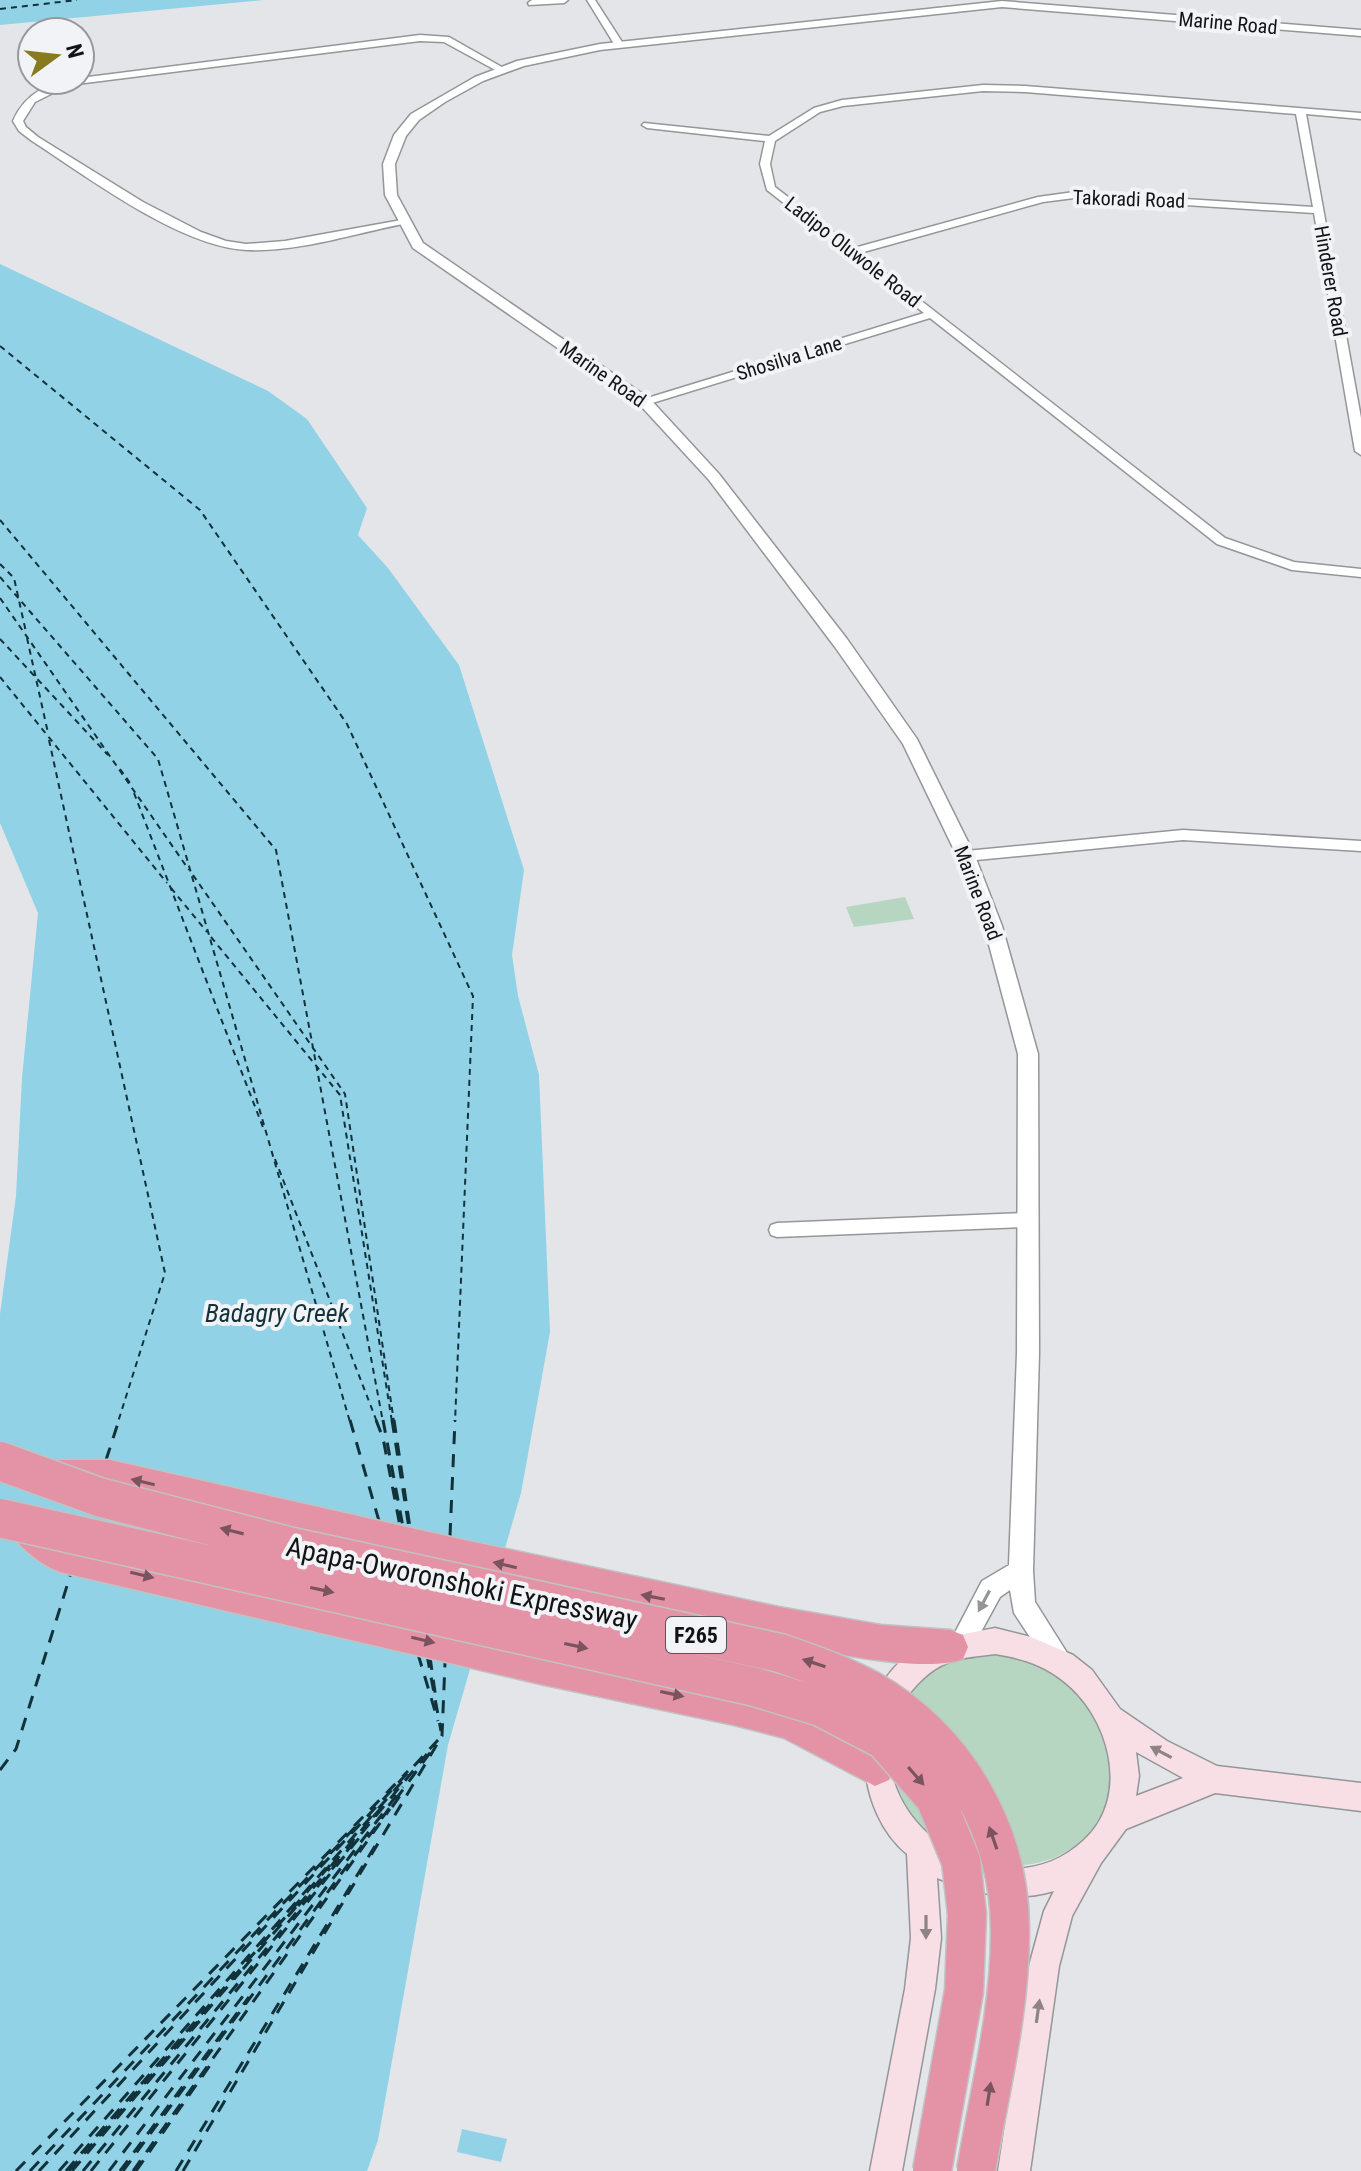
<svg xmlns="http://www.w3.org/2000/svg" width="1361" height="2171" viewBox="0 0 1361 2171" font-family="'Roboto Condensed',sans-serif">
  <rect width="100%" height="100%" fill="#e3e5e9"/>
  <path fill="#b6d6c1" d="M905 897 914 919 854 927 846 907Z
    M987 1655C1008 1656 1027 1659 1046 1669 1108 1702 1139 1798 1075 1846 1009 1894 902 1848 893 1766 891 1755 896 1741 898 1730 908 1679 937 1661 987 1655Z"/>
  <path fill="#91d2e7" d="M0 0H264L0 25Z
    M0 264 268 391 307 419 367 508 358 535 388 568 459 665 524 870 512 955 518 996 539 1075 550 1332 521 1493 448 1745 378 2140 367 2171H0V1314L16 1196 22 1078 38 913 0 823Z
    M462 2129 507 2139 501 2162 457 2152Z"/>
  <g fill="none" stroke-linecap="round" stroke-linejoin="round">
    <path stroke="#12323b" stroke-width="2" stroke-dasharray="6 5" stroke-linecap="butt" d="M0 9 77 0
      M0 346 200 510 347 724 473 996 455 1422
      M0 520 276 850 383 1422
      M0 564 14 578 26 632
      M0 577 158 759 350 1422
      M0 598 189 870
      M27 638 48 733
      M0 639 108 755
      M0 677 167 883
      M49 740 165 1273 118 1422
      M120 769 130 783
      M134 793 264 1130
      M193 875 345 1094 394 1422
      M171 888 207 932
      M211 937 340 1095 392 1422
      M275 1159 377 1422"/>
    <path stroke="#12323b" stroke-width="3" stroke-dasharray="13 10" stroke-linecap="butt" d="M350 1420 379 1521
      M376 1420 383 1438 400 1526
      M383 1420 403 1527
      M392 1420 409 1528
      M394 1420 410 1528
      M106 1460 119 1420
      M450 1536 455 1420
      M418 1654 438 1721
      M427 1655 441 1731
      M430 1657 436 1699
      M0 1770 16 1749 71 1573
      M392 1807 400 1796
      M373 1817 382 1807
      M331 1866 371 1819
      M298 1906 330 1868
      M243 1969 296 1907
      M16 2171 408 1771
      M30 2171 361 1821
      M39 2171 438 1740
      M59 2171 407 1776
      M66 2171 331 1864
      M69 2171 241 1971
      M72 2171 203 2017
      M83 2171 427 1754
      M91 2171 363 1833
      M109 2171 403 1787
      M120 2171 249 1997
      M123 2171 435 1746
      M133 2171 390 1809
      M136 2171 213 2061
      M176 2171 375 1846
      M183 2171 442 1736 445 1663"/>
    <g stroke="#949699" stroke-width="3">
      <path id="minor" d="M532 0H568L564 3 529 5 528 3Z
        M587 0H595L624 45 622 47H616Z
        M420 35 449 37 507 70 499 72 444 42 420 41 69 85 35 102 23 121 26 127 38 137 143 202 201 232 226 241 246 244 285 241 407 219 408 221 403 224C352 234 299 252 247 250 180 247 88 177 32 141L19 131 13 121C25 93 51 80 80 80V78Z
        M983 85 1025 86 1361 113V119L1306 114 1361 418V455L1355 451 1314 213 1074 198 1043 202 860 253 1225 538 1294 562 1361 569V577L1292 570 1217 544 930 318 649 404H641V400L924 313 767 190 760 164 765 141 647 128 642 125 644 123 769 136 814 108 842 100ZM983 91 1025 92 1296 114 1313 207 1074 192 1038 197 854 248 775 187 770 164 775 141 820 112 843 106Z
        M1183 830 1361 841V851L1183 840 966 861 959 856 966 851Z
        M1026 1213 1032 1215 1034 1220 1032 1225 1026 1227 777 1237 771 1235 769 1230 771 1225 777 1223Z"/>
    </g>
    <g stroke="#949699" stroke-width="3">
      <path id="tertiary" d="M1002 1 1361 30V36L1002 7 600 50 524 66 483 81 445 102 419 120 406 136 395 164 397 195 423 243 650 399 719 474 847 639 917 739 975 856 1002 926 1038 1054 1039 1353 1033 1571 1035 1602 1074 1664 1071 1672 1062 1676 1053 1672 1014 1613 1010 1590 1000 1597 970 1652 961 1655 952 1652 949 1644 982 1581 1009 1565 1017 1353 1018 1054 984 926 957 856 903 744 835 647 709 480 640 405 413 248 385 195 383 164 394 135 411 114 475 77 517 61 600 44Z"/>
    </g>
    <g stroke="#949699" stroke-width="3">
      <path id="secondary" d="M995 1628 1031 1637 1073 1655 1092 1670 1120 1709 1167 1741 1217 1766 1361 1783V1811L1215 1793 1126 1829 1101 1863 1072 1916 1059 1966 1030 2171H998L1029 1966 1044 1911 1054 1891C1013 1903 976 1894 937 1878L941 1938 935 1989 902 2171H870L905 1989 911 1938 907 1854C856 1812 850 1718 893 1669 919 1640 960 1635 995 1628ZM995 1654C1020 1658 1042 1664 1062 1680 1109 1715 1132 1796 1084 1840 994 1924 843 1806 903 1703 913 1687 929 1670 947 1663 961 1657 980 1656 995 1654ZM1136 1752 1183 1778 1136 1796 1139 1776Z"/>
    </g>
    <g stroke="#c1c2c2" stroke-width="3">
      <path id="motorway" d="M55 1460H110L464 1540 779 1607 881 1625 950 1630 963 1635 968 1647 963 1659C914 1678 763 1637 707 1625 507 1582 309 1536 110 1490H55L43 1486 38 1475 43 1464Z
        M23 1508 36 1513 70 1542 788 1703C818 1715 882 1738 894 1767L889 1780 875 1786 784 1738 734 1725 540 1684 60 1572C39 1564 15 1544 5 1524L10 1513Z"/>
    </g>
    <use href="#minor" fill="#fff" fill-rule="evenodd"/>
    <use href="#tertiary" fill="#fff" fill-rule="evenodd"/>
    <use href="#secondary" fill="#f7dfe5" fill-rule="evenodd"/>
    <use href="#motorway" fill="#e493a7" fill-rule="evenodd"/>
    <g stroke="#c1c2c2" stroke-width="41" stroke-linecap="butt">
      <path id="motorway-bridge" d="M0 1461 99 1497 288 1546 780 1653C811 1664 841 1674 870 1690 956 1739 1010 1831 1010 1930 1011 2008 989 2094 976 2171
        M0 1518 755 1687 821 1707 884 1740 935 1798 961 1861 967 1914 964 1991 932 2171"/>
    </g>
    <use href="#motorway-bridge" stroke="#e493a7" stroke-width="38"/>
  </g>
  <defs><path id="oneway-solid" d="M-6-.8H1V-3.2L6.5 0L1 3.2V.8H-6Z" transform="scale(2)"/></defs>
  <g fill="#7b535e">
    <use href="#oneway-solid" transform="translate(143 1482) rotate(-167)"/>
    <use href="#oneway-solid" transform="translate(232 1531) rotate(-166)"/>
    <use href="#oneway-solid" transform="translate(505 1565) rotate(-167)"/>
    <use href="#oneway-solid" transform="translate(142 1575) rotate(13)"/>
    <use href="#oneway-solid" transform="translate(322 1590) rotate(12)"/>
    <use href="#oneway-solid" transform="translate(653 1597) rotate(-169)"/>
    <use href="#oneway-solid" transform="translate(423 1640) rotate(13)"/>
    <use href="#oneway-solid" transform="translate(576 1646) rotate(12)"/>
    <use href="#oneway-solid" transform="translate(814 1663) rotate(-162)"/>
    <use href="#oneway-solid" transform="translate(672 1694) rotate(12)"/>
    <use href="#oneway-solid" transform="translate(916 1776) rotate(49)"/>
    <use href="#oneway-solid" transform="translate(993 1838) rotate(-109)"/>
    <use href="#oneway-solid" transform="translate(989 2094) rotate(-81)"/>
  </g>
  <use fill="#949595" href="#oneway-solid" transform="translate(984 1601) rotate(118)"/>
  <g fill="#908387">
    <use href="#oneway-solid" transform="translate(1161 1752) rotate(-152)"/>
    <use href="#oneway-solid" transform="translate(926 1927) rotate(90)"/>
    <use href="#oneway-solid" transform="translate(1038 2011) rotate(-82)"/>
  </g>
  <g text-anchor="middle" stroke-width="8" stroke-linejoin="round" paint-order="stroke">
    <g font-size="20" fill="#121314" stroke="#f1f3f6">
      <text transform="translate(1228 23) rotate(5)" y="7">Marine Road</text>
      <text transform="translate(1129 199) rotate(2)" y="7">Takoradi Road</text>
      <text transform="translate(853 252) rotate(38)" y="7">Ladipo Oluwole Road</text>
      <text transform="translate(1331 281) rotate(80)" y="7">Hinderer Road</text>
      <text transform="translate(789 358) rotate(-17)" y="7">Shosilva Lane</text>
      <text transform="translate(603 374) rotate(35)" y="7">Marine Road</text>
      <text transform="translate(978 893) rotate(69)" y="7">Marine Road</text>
    </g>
    <rect fill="#f1f3f6" stroke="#555658" stroke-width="2" x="666" y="1617" width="60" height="36" rx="6"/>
    <g font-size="22" font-weight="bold" fill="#121314">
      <text x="696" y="1643">F265</text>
    </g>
    <g font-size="26" font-style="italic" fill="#12323b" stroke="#f1f3f6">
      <text x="277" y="1322">Badagry Creek</text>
    </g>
    <g font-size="28" fill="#121314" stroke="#f1f3f6">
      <text transform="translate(462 1583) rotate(12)" y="10">Apapa-Oworonshoki Expressway</text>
    </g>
  </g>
  <g transform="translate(56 56) rotate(75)"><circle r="38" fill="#f1f3f6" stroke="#98999c" stroke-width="2"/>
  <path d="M0-6L14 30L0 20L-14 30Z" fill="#877a1f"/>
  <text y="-12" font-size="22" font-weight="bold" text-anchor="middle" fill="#121314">N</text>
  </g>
</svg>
